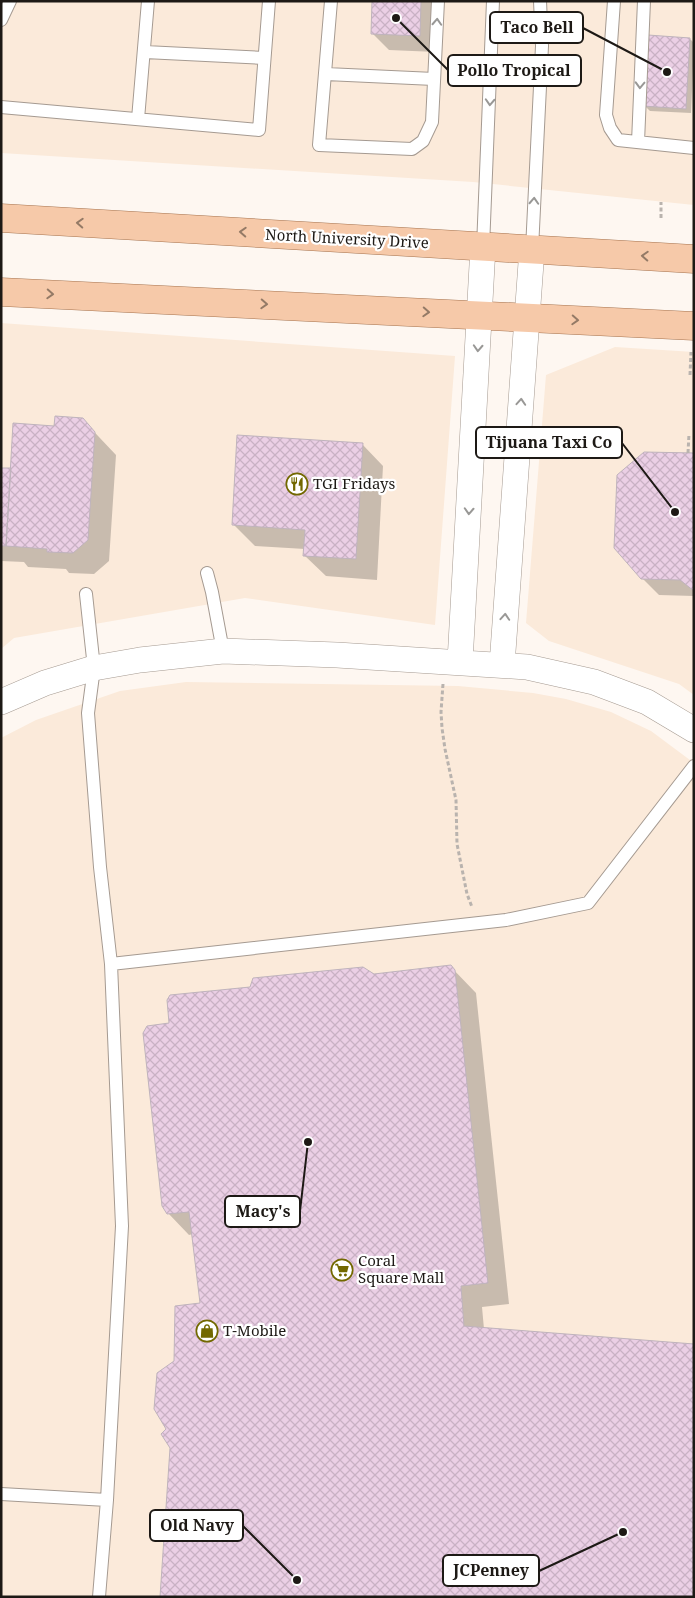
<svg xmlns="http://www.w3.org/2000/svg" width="695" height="1598" viewBox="0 0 695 1598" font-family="'Noto Serif',serif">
  <defs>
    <pattern id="building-cross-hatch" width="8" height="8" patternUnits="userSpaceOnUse" patternTransform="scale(1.25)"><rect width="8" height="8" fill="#ebcfe5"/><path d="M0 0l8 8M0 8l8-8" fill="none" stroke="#c9b1c4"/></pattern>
  </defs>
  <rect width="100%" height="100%" fill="#fef7f1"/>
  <path fill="#fbeada" d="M1 1H694V205L473 182 1 153Z
    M1 323 455 356 435 625 245 598 14 638 1 649Z
    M615 347 694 352V695L679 684 549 641 526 623 546 375Z
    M186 682 458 686 533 693 566 699 611 712 651 731 694 763V1597H1V738L36 720 120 691Z"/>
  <path fill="#0003" d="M374 1H438L436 52 389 50 372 33Z
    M690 39 694 43 691 113 650 111 644 105Z
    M82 419 116 455 109 561 94 574 69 573 66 569 28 567 24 562 1 561V469L12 470 55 427Z
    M362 444 383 466 377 580 326 576 304 555 305 549 255 546 234 525Z
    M694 454V596L659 595 642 578Z
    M450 966 476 993 509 1304 482 1307 484 1329 171 1447 168 1429 175 1362 202 1304 193 1234 189 1235 168 1213 170 1024 373 975Z"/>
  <path fill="url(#building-cross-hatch)" stroke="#bfb3bc" d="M372 1H421L420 36 371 34Z
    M648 35 690 38 686 109 643 106Z
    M55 416 83 418 95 432 88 540 73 553 47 552V549L6 546 13 423 54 426Z
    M237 435 363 443 356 559 303 556 305 530 232 525Z
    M644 452 694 453V591L680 580 641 579 614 548 617 475Z
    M1 468H11L6 546H1Z
    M451 965 455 970 488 1283 461 1286 464 1326 694 1344V1597H160L170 1448 161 1434 166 1429 154 1409 157 1373 174 1361 175 1306 200 1303 189 1212 167 1214 162 1206 143 1033 147 1026 169 1023 167 1000 170 995 250 987 253 978 363 967 374 974Z"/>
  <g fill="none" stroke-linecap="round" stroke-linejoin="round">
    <g stroke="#a59a91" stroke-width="14">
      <path id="lane" d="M331 1 319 145 412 149 423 141 432 122 438 1
        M614 1 606 115 610 128 618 140 694 148
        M1 20 10 1
        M145 52 264 58
        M326 74 434 79
        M1 107 259 130 269 1
        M138 119 148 1
        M638 142 644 1
        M483 247 493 1
        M532 249 542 46 540 1
        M207 573 212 592 223 651
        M86 594 94 668 88 713 100 867 111 964 122 1226 107 1500 99 1597
        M111 964 506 920 588 903 694 766
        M1 1494 107 1500"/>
    </g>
    <g stroke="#a59a91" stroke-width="26">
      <path id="street" d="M460 662 483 247
        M502 665 532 249
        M1 702 45 683 94 668 140 660 223 651 337 655 527 667 594 682 647 702 694 730"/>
    </g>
    <g stroke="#a67450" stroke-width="29">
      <path id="primary" d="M1 218 694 259
        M1 292 694 326"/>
    </g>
    <path stroke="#b9b3ae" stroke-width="3" stroke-dasharray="4 2.5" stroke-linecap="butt" d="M661 218V202
      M690 375 691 352
      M688 453 689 434
      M443 684 441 712 442 728 445 749 456 800 457 844 467 894 472 907"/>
    <use href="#lane" stroke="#fff" stroke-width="12"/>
    <use href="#street" stroke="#fff" stroke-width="25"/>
    <use href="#primary" stroke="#f6c9a9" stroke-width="28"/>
  </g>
  <defs><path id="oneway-chevron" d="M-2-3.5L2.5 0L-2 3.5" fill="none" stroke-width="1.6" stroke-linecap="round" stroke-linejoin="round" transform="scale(1.25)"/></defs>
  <g stroke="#999896">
    <use href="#oneway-chevron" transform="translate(437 22) rotate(-87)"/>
    <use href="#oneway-chevron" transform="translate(640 85) rotate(92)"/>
    <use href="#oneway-chevron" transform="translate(490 102) rotate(93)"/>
    <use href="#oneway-chevron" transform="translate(534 201) rotate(-87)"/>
    <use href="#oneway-chevron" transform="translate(478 348) rotate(93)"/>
    <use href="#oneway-chevron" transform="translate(521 402) rotate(-86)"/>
    <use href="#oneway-chevron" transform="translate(469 511) rotate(93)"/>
    <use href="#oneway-chevron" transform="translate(505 617) rotate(-86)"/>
  </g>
  <g stroke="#947a66">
    <use href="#oneway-chevron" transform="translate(80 223) rotate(-177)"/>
    <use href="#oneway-chevron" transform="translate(243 232) rotate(-177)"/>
    <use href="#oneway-chevron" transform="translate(645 256) rotate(-177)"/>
    <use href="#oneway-chevron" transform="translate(50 294) rotate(3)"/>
    <use href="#oneway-chevron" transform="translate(264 304) rotate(3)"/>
    <use href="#oneway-chevron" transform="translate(426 312) rotate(3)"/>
    <use href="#oneway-chevron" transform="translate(575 320) rotate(3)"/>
  </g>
  <defs>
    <g id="restaurant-ring" transform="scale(1.125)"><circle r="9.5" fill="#fff" stroke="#726800" stroke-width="1.5"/><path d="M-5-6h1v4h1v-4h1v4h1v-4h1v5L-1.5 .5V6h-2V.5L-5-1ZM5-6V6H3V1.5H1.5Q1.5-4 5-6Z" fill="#726800"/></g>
    <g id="supermarket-ring" transform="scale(1.125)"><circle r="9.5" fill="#fff" stroke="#726800" stroke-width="1.5"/><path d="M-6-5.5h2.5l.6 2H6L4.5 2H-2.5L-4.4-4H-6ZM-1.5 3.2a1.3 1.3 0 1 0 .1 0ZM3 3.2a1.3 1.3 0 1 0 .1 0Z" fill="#726800"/></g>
    <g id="shop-ring" transform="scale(1.125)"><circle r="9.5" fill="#fff" stroke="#726800" stroke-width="1.5"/><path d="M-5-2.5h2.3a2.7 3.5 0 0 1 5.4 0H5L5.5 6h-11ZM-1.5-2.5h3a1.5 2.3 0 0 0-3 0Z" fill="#726800"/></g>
  </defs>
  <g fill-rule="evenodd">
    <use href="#restaurant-ring" x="297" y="484"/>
    <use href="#supermarket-ring" x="342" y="1270"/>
    <use href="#shop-ring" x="207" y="1331"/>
  </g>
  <g text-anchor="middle" stroke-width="4.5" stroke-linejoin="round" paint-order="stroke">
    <g font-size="15" fill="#1d1915" stroke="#fff">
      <text transform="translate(347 239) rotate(3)" y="5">North University Drive</text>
    </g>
    <g font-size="15" fill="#1d1915" stroke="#fff" text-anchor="start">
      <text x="313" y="489">TGI Fridays</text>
      <text x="358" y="1266">Coral<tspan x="358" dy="17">Square Mall</tspan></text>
      <text x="223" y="1336">T-Mobile</text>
    </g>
  </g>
  <path fill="none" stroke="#1d1915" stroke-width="2" d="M667 72L583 28M396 18L448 70M675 512L622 443M308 1142L300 1211M297 1580L243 1526M623 1532L539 1571"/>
  <g fill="#1d1915" stroke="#fff" stroke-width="2">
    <circle cx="667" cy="72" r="5"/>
    <circle cx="396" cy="18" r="5"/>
    <circle cx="675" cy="512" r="5"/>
    <circle cx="308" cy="1142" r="5"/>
    <circle cx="297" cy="1580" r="5"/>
    <circle cx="623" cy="1532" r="5"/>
  </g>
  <g fill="#fff" stroke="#1d1915" stroke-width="2">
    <rect x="490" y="12" width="93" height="31" rx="5"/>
    <rect x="448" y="55" width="133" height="31" rx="5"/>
    <rect x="476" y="427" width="146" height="31" rx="5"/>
    <rect x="225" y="1196" width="75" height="31" rx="5"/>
    <rect x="150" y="1510" width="93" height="31" rx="5"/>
    <rect x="443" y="1555" width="96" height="31" rx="5"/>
  </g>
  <g font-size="16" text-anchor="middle" font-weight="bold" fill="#1d1915">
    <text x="537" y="33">Taco Bell</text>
    <text x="514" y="76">Pollo Tropical</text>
    <text x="549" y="448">Tijuana Taxi Co</text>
    <text x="263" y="1217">Macy's</text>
    <text x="197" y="1531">Old Navy</text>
    <text x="491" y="1576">JCPenney</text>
  </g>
  <rect width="695" height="1598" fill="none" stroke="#1d1915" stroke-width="5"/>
</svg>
